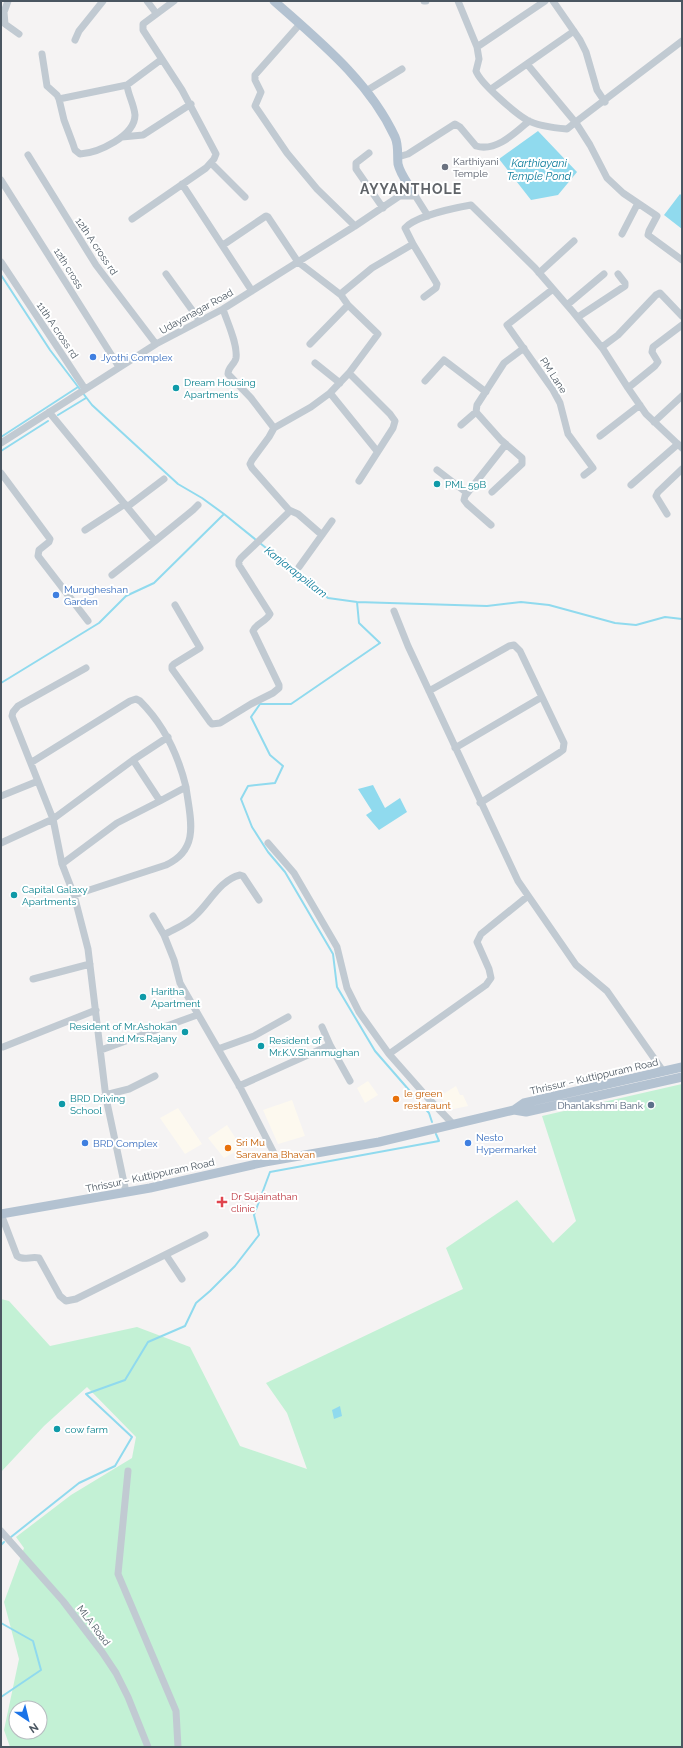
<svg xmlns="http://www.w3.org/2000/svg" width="683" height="1748" viewBox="0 0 683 1748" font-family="Raleway,sans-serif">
  <rect width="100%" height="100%" fill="#f5f3f3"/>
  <path fill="#fdf9ef" d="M368 1081 378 1095 365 1103 357 1088Z
    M456 1086 460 1095H463L468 1106 449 1110 440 1096Z
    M292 1100 305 1136 278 1144 263 1110Z
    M178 1108 202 1144 185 1154 160 1118Z
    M227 1125 242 1148 224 1158 208 1138Z"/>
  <path fill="#c3f1d5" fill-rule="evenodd" d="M682 1084V1747H10L4 1730 19 1659 4 1602 24 1548 16 1537 71 1495 132 1458 136 1437 87 1387 44 1426 1 1472V1299L9 1301 50 1346 137 1327 190 1347 240 1446 307 1469 287 1413 266 1383 463 1289 446 1248 517 1200 553 1243 576 1221 542 1116ZM16 1708H40V1732H16Z"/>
  <path fill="#90daee" d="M538 131 577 172 558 195 531 200 499 159Z
    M680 194 682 196V229L664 215Z
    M373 785 385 808 400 798 407 812 379 830 366 815 372 811 358 789Z
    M340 1406 342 1416 334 1419 332 1410Z"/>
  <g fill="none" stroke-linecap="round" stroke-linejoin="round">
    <path stroke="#90daee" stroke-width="2" d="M1 275 50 350 92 405 178 484 202 498 224 514
      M58 415 86 398
      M1 437 78 387
      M1 451 48 421
      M357 602 359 623 380 643 291 704H260L251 717 270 755 283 766 275 783 248 786 241 799 252 827 268 852 285 872 333 954 337 987 375 1051 429 1113 432 1122
      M1 683 99 623 126 596 154 583 224 514 328 598 357 602 487 606 521 602 549 605 615 623 636 625 665 617 682 619
      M11 1537 79 1483 115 1466 132 1437 86 1394 125 1380 148 1342 185 1326 196 1303 210 1291 235 1266 259 1235 254 1215 270 1172 439 1141 436 1134
      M1 1545 4 1542
      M1 1623 33 1641 41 1670 1 1697"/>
    <path stroke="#c1cad2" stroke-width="7" d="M8 1 4 12 5 24 19 34
      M147 1 156 13
      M424 1H426
      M458 1 477 47 479 59 476 71C480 83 515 113 527 120 538 126 555 128 567 129L577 121 682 41
      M553 1 580 40 586 52 597 90 605 102
      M300 24 255 75V80L261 92 255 106 287 153 317 189 355 226
      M75 40 79 31 103 1
      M477 47 545 1
      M42 54 47 86 57 95 59 99 64 120 73 144 75 150 80 154C98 153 135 136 135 115 134 104 128 95 127 85L162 59
      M527 64 576 123 590 145 607 178 623 193 657 216 649 231 648 235 682 260
      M491 89 574 31
      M366 91 402 69
      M59 99 127 85
      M122 137 143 135 191 104
      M369 153 356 163V169L383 208
      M28 155 96 265 156 344
      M398 157 408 154 455 124 460 127 476 146C496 152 515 133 529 121
      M211 163 245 197
      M405 179 400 196H415
      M1 180 119 367
      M182 184 252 291
      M411 189 428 216
      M132 219 206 168 214 159 216 154 182 90 143 30V24L174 1
      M622 234 638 203
      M413 244 405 228C416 216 454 208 471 205L535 268 573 312 603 349 628 388 646 414 682 448
      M223 245 266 216 268 217 298 262 341 295
      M1 262 85 389
      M539 273 574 241
      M166 274 200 321
      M553 289 507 325 553 390 560 403 568 434 593 468 584 475
      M567 305 604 274
      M578 317 625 286V283L618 274
      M310 344 348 305
      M602 347 618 335 656 295 660 293 682 316
      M315 363 340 383
      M349 373 390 414 395 421 393 428 359 481
      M425 381 444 360 486 392
      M628 388 655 366 658 362 652 352 653 347 682 325
      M49 412 155 541 193 510 198 505
      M654 422 682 396
      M461 425 476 412
      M274 428 311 407 330 393
      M600 436 640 405
      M1 443 156 344 223 309 355 226 401 195
      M377 451 330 393 349 373 378 334 348 305 341 295 343 292 372 268 413 244 437 284 436 288 424 297
      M437 470 467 493
      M1 473 50 539 49 542 39 550 38 556 88 621
      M631 485 678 444
      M492 492 522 464V458L501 440 476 412 477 405 504 363 524 348
      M127 507 164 479
      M289 510 298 514 322 535
      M667 514 656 496 658 492 682 469
      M491 525 467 504 464 500 465 496 506 444
      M85 530 125 504
      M299 567 332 521
      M112 575 155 541
      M175 605 200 648 174 664 172 666V669L210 722 212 724 220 723 251 704 273 693 279 688V685L253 631C256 623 266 622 270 614L239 565V561L241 558 288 513 289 510 252 468 250 464 252 460 269 437 274 428 251 398 228 374C228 367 235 364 236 358 238 344 227 322 223 309
      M394 611 408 646 518 881 576 965 607 991 663 1071
      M429 691 509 646 514 645 520 651 564 743 563 750 559 753 480 803
      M455 748 542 697
      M133 760 168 737
      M32 762 130 701 136 699 140 701C164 725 178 754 186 787L160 801
      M1 796 38 781
      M1 843 53 819 12 716 13 712 18 706 86 668
      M268 843 294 873 337 947 347 988 359 1012 389 1054 427 1097 452 1123
      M62 864 117 823 160 801 133 760 53 819 62 864 74 895 88 949 106 1098 126 1192
      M74 895 166 865C201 849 190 818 186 787
      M259 900 243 876 240 875C220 880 210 902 196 915 188 924 174 929 164 935L174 960 180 983 240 1087 277 1159
      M153 916 164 935
      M33 979 90 964
      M322 1027 330 1045
      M3 1047 96 1010
      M218 1049 254 1036 288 1017
      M101 1050 197 1015
      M389 1054 486 985 491 978 489 969 477 942 481 934 528 896
      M239 1086 330 1045 350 1081
      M105 1095 129 1089 155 1076
      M1 1214 17 1256C23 1261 31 1256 39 1258L60 1296 66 1301 76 1299 205 1235
      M166 1255 182 1279
      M128 1471 118 1574 176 1711 178 1747
      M1 1531 63 1601 102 1652 116 1673 128 1697 148 1747"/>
    <path stroke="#b3c2d1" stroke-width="9" d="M274 1C319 41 369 81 395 137 399 146 397 155 398 164 400 173 406 181 411 189
      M514 1110 526 1112 682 1077
      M1 1214 150 1188 265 1162 379 1142 514 1110 524 1103 682 1067"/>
  </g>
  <circle fill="#6b7280" stroke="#fff" stroke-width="1.5" cx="445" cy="167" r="4"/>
  <g fill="#3f7fe0" stroke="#fff" stroke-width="1.5">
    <circle cx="93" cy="357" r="4"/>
    <circle cx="56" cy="595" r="4"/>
    <circle cx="85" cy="1143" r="4"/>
    <circle cx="468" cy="1143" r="4"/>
  </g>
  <g fill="#0f9aa8" stroke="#fff" stroke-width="1.5">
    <circle cx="176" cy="388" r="4"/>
    <circle cx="437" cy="484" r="4"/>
    <circle cx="14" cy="895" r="4"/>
    <circle cx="143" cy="997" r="4"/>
    <circle cx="185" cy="1032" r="4"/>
    <circle cx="261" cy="1046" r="4"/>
    <circle cx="62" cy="1104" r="4"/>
    <circle cx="57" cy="1429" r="4"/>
  </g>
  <g fill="#e8710a" stroke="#fff" stroke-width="1.5">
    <circle cx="396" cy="1099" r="4"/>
    <circle cx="228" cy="1148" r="4"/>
  </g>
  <circle fill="#5c6f8a" stroke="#fff" stroke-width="1.5" cx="651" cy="1105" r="4"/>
  <path fill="#e0444e" stroke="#fff" stroke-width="1.5" d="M220 1196h4v4h4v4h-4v4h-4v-4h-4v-4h4z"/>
  <g text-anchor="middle" stroke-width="4" stroke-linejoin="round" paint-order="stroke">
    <g font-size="10" fill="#5b616d" stroke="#fff" text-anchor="start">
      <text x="453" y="165">Karthiyani<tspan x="453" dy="12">Temple</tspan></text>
    </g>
    <g font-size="10" fill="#4a5661" stroke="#fff">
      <text transform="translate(97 246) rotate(56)" y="4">12th A cross rd</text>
      <text transform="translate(69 268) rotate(58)" y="4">12th cross</text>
      <text transform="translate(196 311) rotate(-29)" y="4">Udayanagar Road</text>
      <text transform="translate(58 330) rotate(56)" y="4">11th A cross rd</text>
      <text transform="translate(554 375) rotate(57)" y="4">PM Lane</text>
      <text transform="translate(594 1076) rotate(-13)" y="4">Thrissur – Kuttippuram Road</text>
      <text transform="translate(150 1175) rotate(-12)" y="4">Thrissur – Kuttippuram Road</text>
      <text transform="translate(94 1625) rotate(53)" y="4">MLA Road</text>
    </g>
    <g font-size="10" fill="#366cbe" stroke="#fff" text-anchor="start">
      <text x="101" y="361">Jyothi Complex</text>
      <text x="64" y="593">Murugheshan<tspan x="64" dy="12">Garden</tspan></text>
      <text x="476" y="1141">Nesto<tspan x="476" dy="12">Hypermarket</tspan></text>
      <text x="93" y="1147">BRD Complex</text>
    </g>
    <g font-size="10" fill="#0d838f" stroke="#fff" text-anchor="start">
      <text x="184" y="386">Dream Housing<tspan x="184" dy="12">Apartments</tspan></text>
      <text x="445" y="488">PML 59B</text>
      <text x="22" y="893">Capital Galaxy<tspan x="22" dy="12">Apartments</tspan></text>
      <text x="151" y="995">Haritha<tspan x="151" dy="12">Apartment</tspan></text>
      <text x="177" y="1030" text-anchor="end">Resident of Mr.Ashokan<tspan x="177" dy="12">and Mrs.Rajany</tspan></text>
      <text x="269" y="1044">Resident of<tspan x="269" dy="12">Mr.K.V.Shanmughan</tspan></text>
      <text x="70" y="1102">BRD Driving<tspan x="70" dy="12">School</tspan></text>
      <text x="65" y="1433">cow farm</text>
    </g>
    <g font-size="10" fill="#c56008" stroke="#fff" text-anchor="start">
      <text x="404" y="1097">le green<tspan x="404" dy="12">restaraunt</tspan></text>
      <text x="236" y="1146">Sri Mu<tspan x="236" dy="12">Saravana Bhavan</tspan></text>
    </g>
    <g font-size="10" fill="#4e5e75" stroke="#fff" text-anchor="end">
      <text x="643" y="1109">Dhanlakshmi Bank</text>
    </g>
    <g font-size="10" fill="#be3a42" stroke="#fff" text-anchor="start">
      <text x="231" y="1200">Dr Sujainathan<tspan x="231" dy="12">clinic</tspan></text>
    </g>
    <g font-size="11" font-style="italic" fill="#0c7c9b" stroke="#fff">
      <text x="539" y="167">Karthiayani<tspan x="539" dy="13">Temple Pond</tspan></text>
      <text transform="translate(296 572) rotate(38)" y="4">Kanjarappillam</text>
    </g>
    <g font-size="14" font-weight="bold" letter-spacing="1" fill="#5f6368" stroke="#fff">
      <text x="411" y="194">AYYANTHOLE</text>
    </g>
  </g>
  <rect width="683" height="1748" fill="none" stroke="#4a5661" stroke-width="4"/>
  <g transform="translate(28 1720) rotate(145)"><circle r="19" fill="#ffffff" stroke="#b7bbc0"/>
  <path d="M0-3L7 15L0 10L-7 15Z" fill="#1a73e8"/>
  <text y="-6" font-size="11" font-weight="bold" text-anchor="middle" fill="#4a5661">N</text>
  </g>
</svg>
